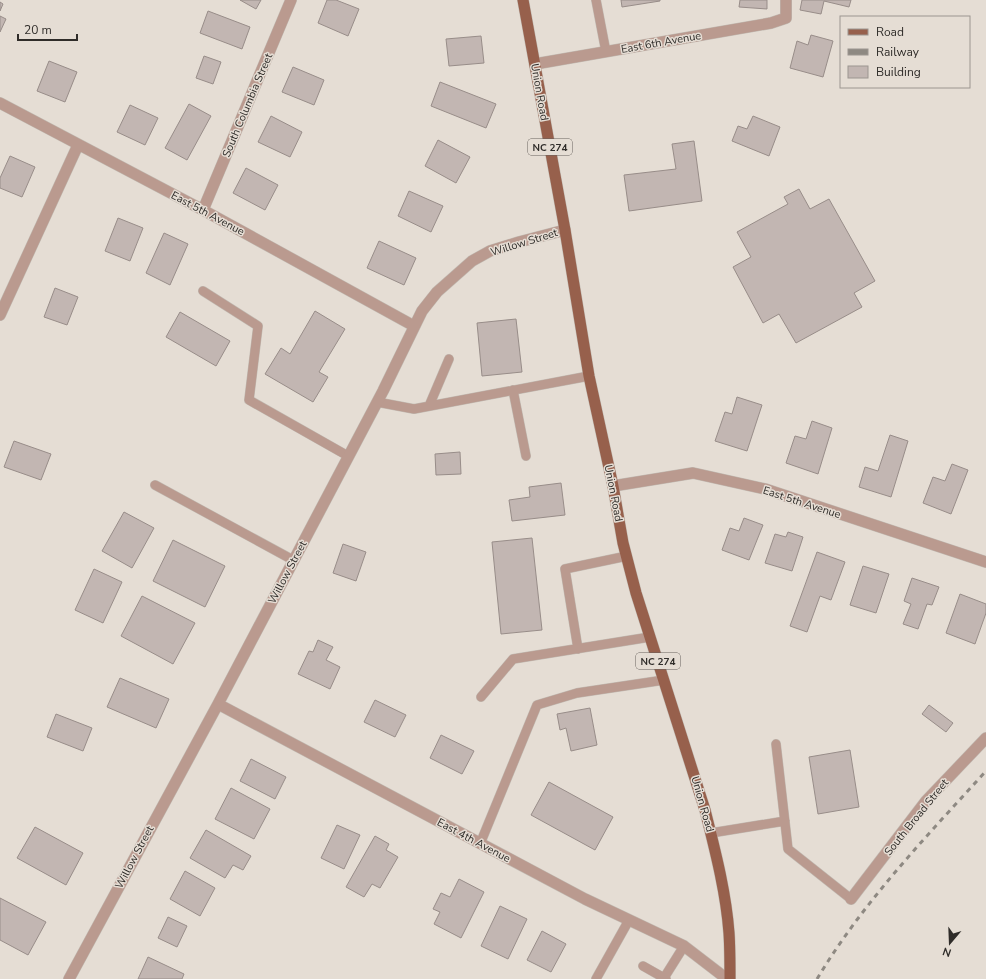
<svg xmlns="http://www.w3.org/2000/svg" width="986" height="979" viewBox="0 0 986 979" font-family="'Nunito Sans',sans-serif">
  <rect width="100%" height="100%" fill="#e5ddd4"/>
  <path fill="#c2b6b2" stroke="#988d89" d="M240 0H261L256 9Z
    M327 0H336L359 9 348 36 318 23Z
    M621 0H660V1L622 7Z
    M740 0H767V9L739 7Z
    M802 0H851L849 7 824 1 821 14 800 10Z
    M0 2 3 4 0 11Z
    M208 11 250 27 242 49 200 33Z
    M0 16 6 19 0 32Z
    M811 35 833 41 823 77 790 68 797 41 808 45Z
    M481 36 484 63 449 66 446 39Z
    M204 56 221 62 213 84 196 78Z
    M49 61 77 72 65 102 37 91Z
    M293 67 324 80 314 105 282 92Z
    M440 82 496 104 486 128 431 106Z
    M189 104 211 116 187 160 165 148Z
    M130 105 158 118 145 145 117 132Z
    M271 116 302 132 290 157 258 142Z
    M753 116 780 127 769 156 732 141 738 126 747 129Z
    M438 140 470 157 456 183 425 166Z
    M694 141 702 201 629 211 624 175 676 169 672 144Z
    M10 156 35 167 22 197 0 188V178Z
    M246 168 278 185 265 210 233 193Z
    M799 189 810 209 829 199 875 281 854 293 862 307 796 343 779 314 763 323 733 267 751 257 737 232 788 204 784 197Z
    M409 191 443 206 431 232 398 216Z
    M118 218 143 228 130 261 105 251Z
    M164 233 188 244 170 285 146 273Z
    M379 241 416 258 404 285 367 268Z
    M55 288 78 297 67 325 44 317Z
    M315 311 345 329 319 372 328 377 313 402 265 374 281 348 290 354Z
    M180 312 230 341 216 366 166 337Z
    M516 319 522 372 482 376 477 323Z
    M737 397 762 405 747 451 715 441 725 412 732 414Z
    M812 421 832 428 818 474 786 463 795 436 806 439Z
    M890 435 908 441 891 497 859 487 865 467 878 471Z
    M14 441 51 454 41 480 4 467Z
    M460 452 461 474 436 475 435 454Z
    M952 464 968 470 951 514 923 503 933 477 945 481Z
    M561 483 565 515 512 521 509 500 530 497 529 487Z
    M124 512 154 528 132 568 102 551Z
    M744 518 763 525 749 560 722 550 730 528 739 531Z
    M788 532 803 537 792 571 765 563 775 534 786 537Z
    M532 538 542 630 501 634 492 542Z
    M173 540 225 566 205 607 153 581Z
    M343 544 366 552 356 581 333 573Z
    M817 552 845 562 831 600 820 596 807 632 790 626Z
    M863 566 889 574 876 613 850 605Z
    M94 569 122 582 103 623 75 610Z
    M912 578 939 587 932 605 927 604 918 629 903 624 911 604 904 601Z
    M960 594 986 604V613L975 644 946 633Z
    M142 596 195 623 173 664 121 636Z
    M318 640 333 647 326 660 340 667 330 689 298 674 309 651 313 652Z
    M120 678 169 699 156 728 107 707Z
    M375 700 406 715 395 737 364 722Z
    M929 705 953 723 946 732 922 714Z
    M590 708 597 745 571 751 566 728 560 730 557 714Z
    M56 714 92 728 83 751 47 737Z
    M441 735 474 751 462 774 430 758Z
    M850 750 859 807 818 814 809 757Z
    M251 759 286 777 275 799 240 781Z
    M549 782 613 817 595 850 531 815Z
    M231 788 270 809 254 839 215 819Z
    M337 825 360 835 344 869 321 858Z
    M35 827 83 853 66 885 17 858Z
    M206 830 251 856 243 870 233 865 225 878 190 858Z
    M375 836 389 844 386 850 398 857 380 888 372 884 364 897 346 887Z
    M185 871 215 888 200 916 170 899Z
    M459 879 484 892 461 938 434 924 440 912 433 909 441 893 450 897Z
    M0 898 46 922 28 955 0 940Z
    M500 906 527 919 508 959 481 946Z
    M168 917 187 926 177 947 158 938Z
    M542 931 566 944 551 972 527 960Z
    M148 957 184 974 182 979H138Z"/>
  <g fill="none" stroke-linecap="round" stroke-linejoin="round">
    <g stroke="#c1bab2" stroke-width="10">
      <path id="service" d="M596 0 606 52
        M203 291 258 326 249 400 348 456
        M513 390 526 456
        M377 402 414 409 589 376
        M429 406 449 359
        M155 485 293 560
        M578 649 565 569 627 556
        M481 697 513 659 650 637
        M776 744 788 849 851 899
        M711 833 785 821
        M480 844 537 705 577 693 664 680
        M643 966 666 979
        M664 978 684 946
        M596 979 629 920"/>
    </g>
    <g stroke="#c1bab2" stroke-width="12">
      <path id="minor" d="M535 64 771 23 786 18V0
        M0 103 203 210 414 326
        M203 210 291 0
        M0 315 78 145
        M613 486 693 473 765 489 986 562
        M218 704 585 899 684 946 727 979
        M851 899 926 801 986 738
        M69 979 218 704 383 391 422 311 437 292 472 261 490 251 519 242 565 230"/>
    </g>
    <g stroke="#c1bab2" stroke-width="12">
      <path id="primary" d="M523 0 565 230 589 376 613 486 623 543 636 593 705 810C715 850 726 892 729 933 730 948 730 964 730 979"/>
    </g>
    <use href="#service" stroke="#ba9a8f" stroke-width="9"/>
    <use href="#minor" stroke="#ba9a8f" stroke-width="11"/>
    <use href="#primary" stroke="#97604c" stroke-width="11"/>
    <path stroke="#8e8982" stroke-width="3" stroke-dasharray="5 5" stroke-linecap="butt" d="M817 979C863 902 926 837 986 771"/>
  </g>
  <g text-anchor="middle" stroke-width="3" stroke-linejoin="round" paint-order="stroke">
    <g fill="#e5ddd4" stroke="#66615c" stroke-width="1">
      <rect x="528" y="139" width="44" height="16" rx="3"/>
      <rect x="636" y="653" width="44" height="16" rx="3"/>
    </g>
    <g font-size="10" font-weight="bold" fill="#2f2c29">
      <text x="550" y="151">NC 274</text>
      <text x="658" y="665">NC 274</text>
    </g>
    <g font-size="11" fill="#2f2c29" stroke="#e5ddd4">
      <text transform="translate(661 42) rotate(-10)" y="4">East 6th Avenue</text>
      <text transform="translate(540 92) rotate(80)" y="4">Union Road</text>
      <text transform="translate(247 105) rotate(-67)" y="4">South Columbia Street</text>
      <text transform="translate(208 213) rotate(28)" y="4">East 5th Avenue</text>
      <text transform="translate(524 242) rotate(-17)" y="4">Willow Street</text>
      <text transform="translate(614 493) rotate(79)" y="4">Union Road</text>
      <text transform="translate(802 502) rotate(18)" y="4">East 5th Avenue</text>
      <text transform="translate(287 572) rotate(-62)" y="4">Willow Street</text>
      <text transform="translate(703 804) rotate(74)" y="4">Union Road</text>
      <text transform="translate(916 817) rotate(-51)" y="4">South Broad Street</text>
      <text transform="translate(474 840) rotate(28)" y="4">East 4th Avenue</text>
      <text transform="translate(134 857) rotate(-62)" y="4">Willow Street</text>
    </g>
  </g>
  <rect x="840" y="16" width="130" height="72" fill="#e5ddd4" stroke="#9c9690"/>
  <rect x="848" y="29" width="20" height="6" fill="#97604c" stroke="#9c9690"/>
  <text x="876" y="36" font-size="12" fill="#2f2c29">Road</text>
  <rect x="848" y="49" width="20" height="6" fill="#8e8982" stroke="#9c9690"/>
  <text x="876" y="56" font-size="12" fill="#2f2c29">Railway</text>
  <rect x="848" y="66" width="20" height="12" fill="#c2b6b2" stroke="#9c9690"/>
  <text x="876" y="76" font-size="12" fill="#2f2c29">Building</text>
  <g transform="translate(950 943) rotate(199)" stroke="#e5ddd4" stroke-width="3" paint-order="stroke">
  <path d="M0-3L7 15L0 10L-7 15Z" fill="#2f2c29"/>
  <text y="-6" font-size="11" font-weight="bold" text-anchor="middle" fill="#2f2c29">N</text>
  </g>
  <path d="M18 34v6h59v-6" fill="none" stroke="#2f2c29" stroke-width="2"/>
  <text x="24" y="34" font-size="12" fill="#2f2c29" stroke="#e5ddd4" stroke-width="3" paint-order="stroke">20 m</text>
</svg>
